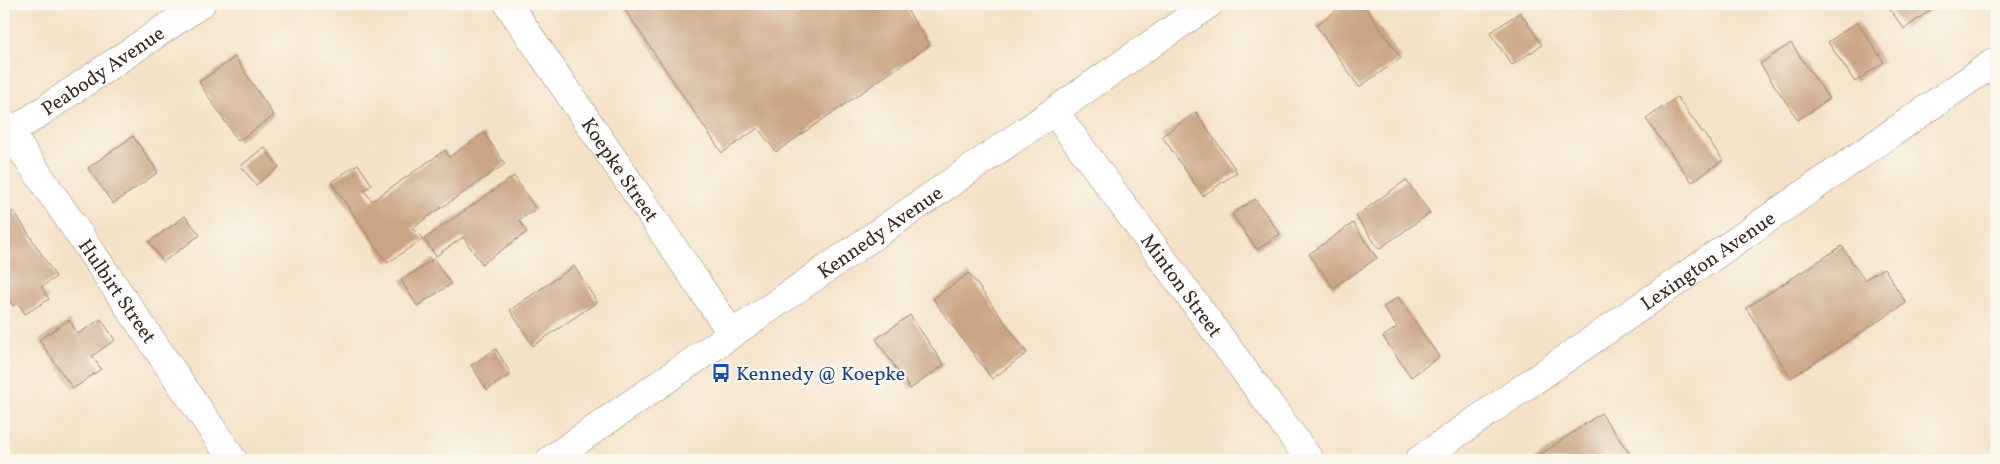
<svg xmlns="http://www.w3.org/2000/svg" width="2000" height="464" viewBox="0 0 2000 464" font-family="Vollkorn,serif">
  <rect width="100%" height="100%" fill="#fbf7ec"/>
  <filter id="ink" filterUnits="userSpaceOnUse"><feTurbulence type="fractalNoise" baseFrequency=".02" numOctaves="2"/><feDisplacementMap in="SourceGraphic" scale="10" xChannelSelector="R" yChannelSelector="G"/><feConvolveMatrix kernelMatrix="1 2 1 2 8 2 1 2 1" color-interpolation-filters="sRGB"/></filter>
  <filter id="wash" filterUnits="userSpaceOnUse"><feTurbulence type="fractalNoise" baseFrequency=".0096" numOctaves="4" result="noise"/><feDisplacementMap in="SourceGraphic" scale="20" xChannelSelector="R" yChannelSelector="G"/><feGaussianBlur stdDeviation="1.12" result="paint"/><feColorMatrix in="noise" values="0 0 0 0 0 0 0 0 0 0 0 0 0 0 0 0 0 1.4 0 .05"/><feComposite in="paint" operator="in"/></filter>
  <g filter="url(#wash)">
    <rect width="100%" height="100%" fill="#f4e2c7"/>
    <g id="blocks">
      <path fill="#caa585" d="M621 4H903L930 45 776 152 758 128 722 153Z
        M1346 4H1363L1401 58 1359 87 1316 25Z
        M1886 4H1939L1904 29Z
        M1520 12 1542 45 1512 65 1490 33Z
        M1857 22 1884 62 1855 82 1828 42Z
        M1791 43 1829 99 1798 120 1760 64Z
        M235 57 274 116 238 141 199 82Z
        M1677 97 1723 160 1692 182 1646 119Z
        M1196 112 1237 172 1203 196 1162 136Z
        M484 133 505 164 412 228 423 239 387 263 331 182 358 164 372 185 364 190 372 201 445 150 449 157Z
        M133 136 158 172 113 204 88 168Z
        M264 147 279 167 256 185 241 166Z
        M514 176 536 209 519 220 527 232 482 264 463 237 436 256 424 239Z
        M1406 180 1430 213 1379 249 1356 216Z
        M1255 199 1280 234 1257 250 1232 214Z
        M14 211 56 277 41 287 49 299 25 314 18 303 13 306 4 291V218Z
        M185 216 200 235 163 262 149 242Z
        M1353 223 1377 258 1333 288 1309 254Z
        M1842 246 1864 280 1884 268 1906 303 1791 378 1746 308Z
        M434 259 451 284 417 306 401 280Z
        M574 266 597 302 533 346 510 310Z
        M969 273 1027 353 992 379 933 299Z
        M1398 297 1439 357 1411 377 1383 337 1397 327 1383 307Z
        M910 315 944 365 910 389 876 339Z
        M101 319 115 340 92 356 101 369 73 389 39 340 69 320 78 334Z
        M496 349 511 374 487 390 471 365Z
        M1601 413 1634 460H1533Z"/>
    </g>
  </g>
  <g filter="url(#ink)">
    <use href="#blocks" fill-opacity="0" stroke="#988672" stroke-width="1"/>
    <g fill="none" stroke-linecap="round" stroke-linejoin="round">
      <g stroke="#988672" stroke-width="29">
        <g id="minor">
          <path id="s1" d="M508 4 732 334"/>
          <path id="s2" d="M1054 111 1310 460"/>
          <path id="s3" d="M4 124 233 460"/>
          <path id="s4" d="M4 137 201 4"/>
          <path id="s5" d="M550 460 1209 4"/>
          <path id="s6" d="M1419 460 1996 61"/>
        </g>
      </g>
      <use href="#minor" stroke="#fff" stroke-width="28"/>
    </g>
  </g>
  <defs>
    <g id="bus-bare" transform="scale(1.5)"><path d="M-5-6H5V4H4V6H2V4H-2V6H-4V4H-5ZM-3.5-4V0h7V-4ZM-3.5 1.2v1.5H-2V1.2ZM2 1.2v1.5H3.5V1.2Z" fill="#1a4fb4" stroke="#fbf7ec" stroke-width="2.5" paint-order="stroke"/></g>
  </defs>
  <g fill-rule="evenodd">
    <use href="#bus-bare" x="721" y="373"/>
  </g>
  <g text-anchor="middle" stroke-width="4.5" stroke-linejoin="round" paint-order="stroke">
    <g font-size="20" fill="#3b2a1e" stroke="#fbf7ec">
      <text dy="7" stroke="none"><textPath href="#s4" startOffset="119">Peabody Avenue</textPath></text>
      <text dy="7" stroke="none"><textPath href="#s1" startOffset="200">Koepke Street</textPath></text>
      <text dy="7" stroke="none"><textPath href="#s5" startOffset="401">Kennedy Avenue</textPath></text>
      <text dy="7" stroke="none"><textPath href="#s6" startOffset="351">Lexington Avenue</textPath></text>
      <text dy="7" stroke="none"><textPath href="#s2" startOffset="216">Minton Street</textPath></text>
      <text dy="7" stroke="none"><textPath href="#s3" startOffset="202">Hulbirt Street</textPath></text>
    </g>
    <g font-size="20" fill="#164399" stroke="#fbf7ec" text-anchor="start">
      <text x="736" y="380">Kennedy @ Koepke</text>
    </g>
  </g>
  <rect width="2000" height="464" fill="none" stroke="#fbf7ec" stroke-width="20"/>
</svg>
